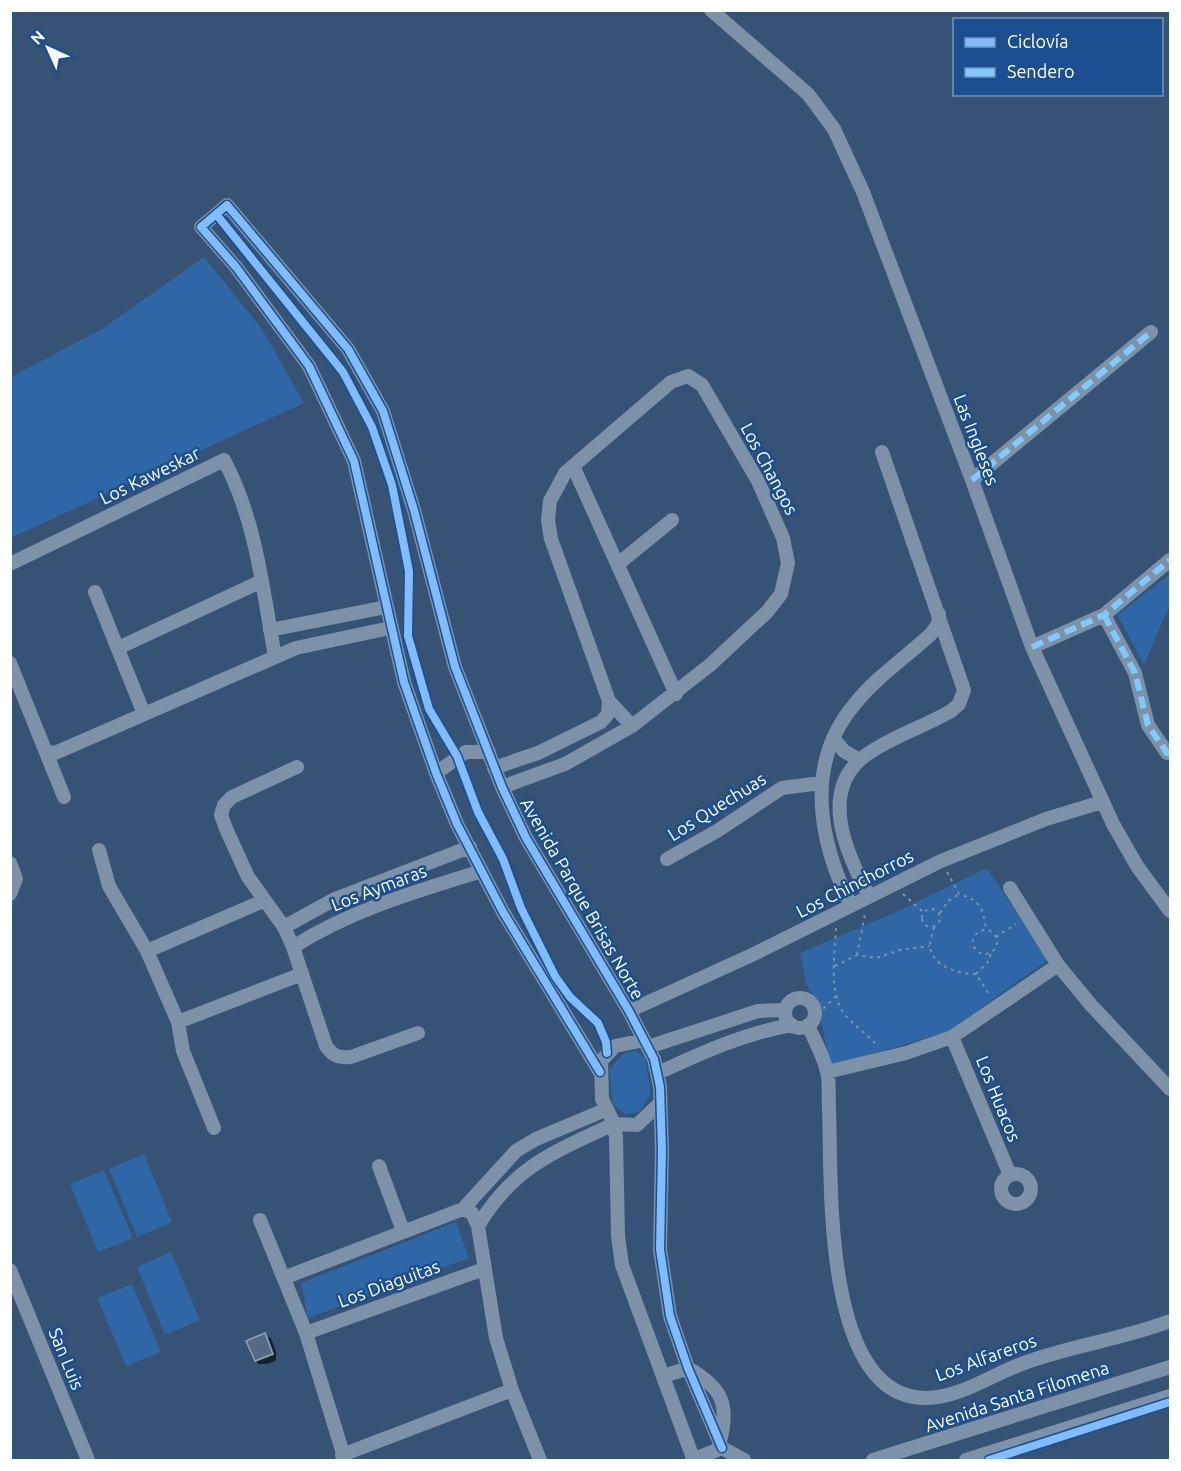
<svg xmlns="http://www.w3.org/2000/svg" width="1181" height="1471" viewBox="0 0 1181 1471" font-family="Ubuntu,sans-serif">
  <defs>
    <filter id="shadow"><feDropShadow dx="5" dy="5" stdDeviation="0" flood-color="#0009"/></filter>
  </defs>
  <rect width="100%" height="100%" fill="#365274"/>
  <path fill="#2f66a5" d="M204 257 262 329 304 403 11 538V377L102 329Z
    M1170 574V605L1144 665 1117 615Z
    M987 868 1048 960 947 1032 831 1066 819 1013 814 996 806 984 800 953 894 913Z
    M635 1051 645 1057 651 1094 639 1112 626 1114 613 1105 609 1070 623 1054Z
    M144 1154 172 1222 137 1237 109 1169Z
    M104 1170 133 1238 98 1252 70 1184Z
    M456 1222 469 1258 308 1318 301 1283Z
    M171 1252 200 1320 165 1335 137 1267Z
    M132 1284 161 1352 126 1366 97 1298Z"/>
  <path fill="#526984" stroke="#92a2b6" stroke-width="1.5" filter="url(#shadow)" d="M265 1333 273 1354 255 1361 246 1341Z"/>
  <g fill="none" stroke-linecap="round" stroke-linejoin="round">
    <path stroke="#7d92a8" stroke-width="2" stroke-dasharray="3 4.5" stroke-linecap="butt" d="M947 872 959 894C981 901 983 908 986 930
      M903 894 923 912
      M922 918a9 9 0 1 1 18 0a9 9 0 1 1-18 0Z
      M940 913 948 901 959 894
      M934 927C933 932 930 940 930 946 932 967 959 974 976 974L989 994
      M836 928C835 953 828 993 845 1015 854 1026 868 1034 878 1047
      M973 942a12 12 0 1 1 24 0a12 12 0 1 1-24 0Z
      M996 937 1016 924
      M857 955 865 914
      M835 966 857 955 876 958 900 950 929 946
      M976 974 989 961 991 953
      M818 1014 837 995"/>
    <path stroke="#7d92a8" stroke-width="14" d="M711 10 808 94 834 129 863 192 972 480 1032 647 1113 824 1137 866 1170 911
      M573 466 676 694
      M972 480 1151 332
      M10 564 224 460C256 520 263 590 275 657
      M618 564 672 520
      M95 592 144 714
      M1104 615 1135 673 1148 725 1167 753 1170 752
      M270 630 386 607
      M1032 647 1104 615 1170 560
      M118 648 262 581
      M10 663 64 797
      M833 738 844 751 859 760
      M46 752 55 753 296 648 390 628
      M297 767 232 797 224 805 221 815 227 831 248 877 284 927 293 947 326 1046C333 1056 338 1058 351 1057L418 1033
      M494 768 538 753 601 722 608 714 609 701
      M436 773 466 752H489
      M502 787 565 764 632 726 710 665 767 612 781 594 788 563 783 538 758 481 702 385 688 376 671 382 565 473 550 501 548 520 551 539 609 701 632 726
      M99 850 109 886 147 951 178 1022 183 1051 214 1128
      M667 859 717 831 782 788 821 783
      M10 863 16 879 10 894
      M1010 888 1058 965 1091 1005 1170 1089
      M869 896C847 855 817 790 866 755 892 736 924 727 951 711L959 704 964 690 882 452
      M851 906C819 841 804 765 854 705 875 678 906 657 931 634L938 624 939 614
      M284 927 335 899 470 847
      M293 947C351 910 417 891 482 871
      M147 951 263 901
      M785 1013a15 15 0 1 1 30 0a15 15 0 1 1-30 0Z
      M629 1011 754 954 941 861 1046 819 1102 802
      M178 1022 302 974
      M808 1025C814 1040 824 1056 827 1072 830 1082 828 1096 829 1108 832 1179 820 1415 938 1397 970 1392 997 1372 1027 1362 1074 1345 1123 1339 1170 1321
      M952 1037 1010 1175
      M644 1040 615 1046 601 1061 602 1099 614 1124 616 1137 618 1236 622 1265 693 1458
      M648 1047 758 1011 785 1010
      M600 1072 503 912 457 824 436 773 404 682 354 461 309 366 236 267 201 227 227 205 348 349 383 411 414 510 455 667 502 787 526 838 629 1011 654 1059 660 1087 662 1151 660 1249 670 1316 688 1368 722 1448
      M827 1072 906 1053 952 1037 1058 965
      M658 1073C701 1053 745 1033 792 1025
      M614 1124 637 1125 659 1104
      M379 1166 403 1231
      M1001 1189a15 15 0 1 1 30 0a15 15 0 1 1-30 0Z
      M463 1209 472 1213 478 1226 496 1338 512 1390 540 1460
      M260 1220 306 1333 345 1460
      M478 1226C514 1166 554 1152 614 1124
      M10 1270 88 1460
      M286 1277 463 1209 516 1151 536 1139 605 1110
      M306 1333 484 1269
      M664 1376 688 1368C721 1387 730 1403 720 1441
      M342 1455 512 1390
      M692 1460 722 1448 744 1460
      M873 1460 1170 1367
      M966 1460 1170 1396"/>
    <path stroke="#80caff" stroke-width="6" stroke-dasharray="12 6" stroke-linecap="butt" d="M972 480 1151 332
      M1104 615 1135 673 1148 725 1167 753 1170 752
      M1032 647 1104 615 1170 560"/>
    <g stroke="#1b4f8f" stroke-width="11">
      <path id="cycleway" d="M216 214 343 372 372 427 392 485 409 571 408 636 429 709 457 756 478 812 503 859 521 908 555 976 570 997 598 1023 606 1042 607 1053
        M600 1072 503 912 457 824 436 773 404 682 354 461 309 366 236 267 201 227 227 205 348 349 383 411 414 510 455 667 502 787 526 838 629 1011 654 1059 660 1087 662 1151 660 1249 670 1316 688 1368 722 1448
        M989 1460 1170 1402"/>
    </g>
    <use href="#cycleway" stroke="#80bcff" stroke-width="8"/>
  </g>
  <g text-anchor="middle" stroke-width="5" stroke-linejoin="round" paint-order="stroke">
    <g font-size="18" fill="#fff" stroke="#1b4f8f">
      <text transform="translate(976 440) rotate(69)" y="6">Las Ingleses</text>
      <text transform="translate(769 469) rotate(62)" y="6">Los Changos</text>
      <text transform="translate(150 476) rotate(-26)" y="6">Los Kaweskar</text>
      <text transform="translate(717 807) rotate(-32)" y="6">Los Quechuas</text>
      <text transform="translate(855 884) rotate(-27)" y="6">Los Chinchorros</text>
      <text transform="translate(379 888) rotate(-21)" y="6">Los Aymaras</text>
      <text transform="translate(582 899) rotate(60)" y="6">Avenida Parque Brisas Norte</text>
      <text transform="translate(998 1099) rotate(68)" y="6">Los Huacos</text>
      <text transform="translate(389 1284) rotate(-20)" y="6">Los Diaguitas</text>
      <text transform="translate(986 1358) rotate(-20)" y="6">Los Alfareros</text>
      <text transform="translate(66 1359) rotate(68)" y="6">San Luis</text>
      <text transform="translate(1017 1397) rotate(-18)" y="6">Avenida Santa Filomena</text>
    </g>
  </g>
  <rect width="1181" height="1471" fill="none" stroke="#ffffff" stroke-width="24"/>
  <rect x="953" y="18" width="210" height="78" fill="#1b4f8f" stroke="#7695bc" stroke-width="1.5"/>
  <rect x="965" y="38" width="30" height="9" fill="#80bcff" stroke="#7695bc" stroke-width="1.5"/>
  <text x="1007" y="48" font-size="18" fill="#ffffff">Ciclovía</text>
  <rect x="965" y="68" width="30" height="9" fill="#80caff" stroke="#7695bc" stroke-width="1.5"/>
  <text x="1007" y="78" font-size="18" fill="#ffffff">Sendero</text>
  <g transform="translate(48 48) rotate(315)" stroke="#1b4f8f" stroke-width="4.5" paint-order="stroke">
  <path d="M0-4.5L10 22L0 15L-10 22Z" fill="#ffffff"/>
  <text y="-9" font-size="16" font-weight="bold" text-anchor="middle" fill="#ffffff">N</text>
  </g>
</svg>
